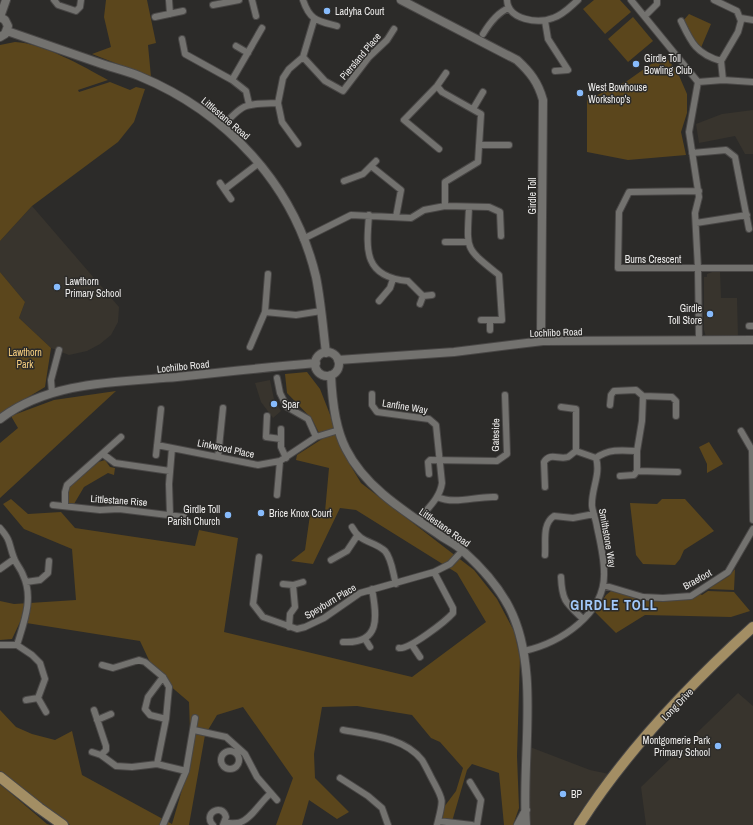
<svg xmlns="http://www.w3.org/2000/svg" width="753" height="825" viewBox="0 0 753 825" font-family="'Archivo Narrow',sans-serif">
  <rect width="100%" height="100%" fill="#2c2b29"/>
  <path fill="#38342d" d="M753 110V154H745L735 136 699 143 696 124 722 114Z
    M32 206 119 307 118 322 111 335 100 344 87 351 69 355 51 348 19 318 25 302 0 272V241Z
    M712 272H720L721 298H737L738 336 706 337 704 330V277H707V274Z
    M270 380 274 399 281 411 273 418 261 402 255 383Z
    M738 693 753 706V825H646L641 787Z
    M530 747 590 770 609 774 592 795 571 825H529Z"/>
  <path fill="#5b461c" d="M106 0H147L156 43 148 45 151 77 92 54 111 47 104 17Z
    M594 0H620L631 12 605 34 583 9Z
    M689 14 711 24 700 50 683 21Z
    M633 17 653 41 628 62 608 39Z
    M15 42C42 43 83 66 108 80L78 90 79 92 110 82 130 90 136 87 145 89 134 122 118 142 32 206 0 241V45Z
    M664 55 677 71 687 94V113L681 132 686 155 628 160 587 152V100L627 81Z
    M0 272 25 302 19 318 51 348 45 387 0 414Z
    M307 372 320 389 349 463 361 483 474 570 497 599 514 631 520 657 517 756 519 808 513 825H504L499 773 472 764 467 770 451 825H439L444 807 456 791 463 768 440 742 431 738 412 715 357 706 322 707 314 754 315 778 349 812 337 819 309 800 302 825H276L293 778 243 707 217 715 205 735 189 825H70L0 771V710L16 727 32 734 55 740 72 731 82 775 172 824 191 759 189 702 155 673 140 641 20 622 12 639 0 640V601L14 604 76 600 72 549 24 529 3 504 11 499 28 514 61 512 75 528 195 546 199 530 238 538 224 632 412 677 486 622 457 573 356 510 340 508 313 564 291 561 305 550 310 515 325 512 329 468 296 460 297 455 322 439 312 419 287 393 285 374Z
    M116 391 0 498V443L18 428 11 416 54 400Z
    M709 442 723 464 707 473V464L699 447Z
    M105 460 110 467 115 468 114 475 108 473 84 487 74 504 69 503 67 500V488L95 463Z
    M662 499H685L714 531 684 550 680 559 675 565 643 564 636 555 630 503 657 504Z
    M735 569 734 590 708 589 729 576Z
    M611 591C623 591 633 596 645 599 661 602 686 602 700 594L702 595 708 591 734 592 750 611 731 617 645 615 616 633 595 612 606 595Z
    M0 784 47 824 50 825H0Z"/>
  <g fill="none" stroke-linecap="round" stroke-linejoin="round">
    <g stroke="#494746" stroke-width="8">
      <path id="minor" d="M54 0 58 5 76 11 80 7 81 0
        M169 0 170 14
        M252 0 256 16
        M303 0C310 21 318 21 337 26
        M507 0C508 20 538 24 553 18 563 15 570 7 578 0
        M631 0 698 82 689 132 699 197 695 213 698 268 699 341
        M213 5 239 0
        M645 16 657 4V0
        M155 17 183 11
        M741 18 753 20
        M545 21 548 39 568 70 555 71
        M681 21C691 42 696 54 721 61L738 32 741 21 737 11 714 0
        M483 34C489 24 498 12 509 8
        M182 39 185 54 232 80 246 91 249 104
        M236 46 248 53
        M303 57 325 81 343 91 369 57 387 40 394 29
        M721 61 723 80
        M232 80 262 28
        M698 82 723 80 753 82
        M437 86 442 92 481 114 478 162 445 182V206
        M473 109 483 92
        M222 127C244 102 246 104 278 103
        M298 144 282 122 278 103 283 78 289 69 303 57 314 20
        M479 145H509
        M439 149 404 120 437 86 446 73
        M692 153 726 150 735 157 749 229
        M371 166 401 190 396 217
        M344 181 363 174 376 161
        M220 183 231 199
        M225 189 259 163
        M699 191 629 192 619 212 618 268H753
        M469 207C467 251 464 247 499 275L502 320H481
        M369 215C366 251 364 277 408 281L423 296 420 304
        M696 223 747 215
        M303 239 351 215 411 218 424 210 445 206 489 207 500 212 501 236
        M445 242H467
        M268 274 265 312 296 315 321 311
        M423 296 432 295
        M379 301 390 288 393 279
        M490 320V330
        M749 326H753
        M250 347 265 312
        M277 378 280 393 287 407 308 419 316 437
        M52 393 51 380 59 350
        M372 394V405L377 412 429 419 436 425 442 483C440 498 428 508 418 520
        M643 396 672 397 676 401V416
        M610 405 611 395 614 391 636 390 643 396
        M561 407 576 409V451L596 458
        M267 416 266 437 281 439
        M281 429V447L286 458
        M741 431 752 450 753 520
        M157 445 258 465 280 461 316 437 339 430
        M103 454 115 463 170 471
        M156 455 161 409
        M218 457 223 408
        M596 458C608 449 621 450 637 451L642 421 643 396
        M637 471 678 472
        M429 474 428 462 430 460 497 461 507 454 505 395
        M620 476 634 475 637 471V451
        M545 487 544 462C550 452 559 460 568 457 570 456 574 452 576 451
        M277 495 280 461
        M437 497C455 505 476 496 495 497
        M53 505 100 510 119 509 184 517
        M65 506V492L67 485 121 437
        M170 515 169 484 172 448
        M352 527C361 544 373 540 385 551 392 559 393 574 396 584
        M0 528C12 542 8 543 14 558 16 564 21 569 23 575 34 598 24 622 17 645
        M545 555C546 541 542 524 554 516L573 518 594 514
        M259 557 253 604 263 617 297 629 305 627 324 618 360 593 434 572 450 564 463 550
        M331 560 347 551 357 536
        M0 569 14 559
        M561 577C562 601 566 603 583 619
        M26 582 40 580 48 573 49 561
        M283 584 293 585 303 582
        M603 585 643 597 663 598 691 596 728 572 753 529
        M289 627 290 614 295 607 293 585
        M365 639 370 647
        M343 642C381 644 377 617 372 589
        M0 645H17L32 655 40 663 45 679 38 698 26 700
        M412 645 420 657
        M399 648C409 650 446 621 453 613V608L434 572
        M524 651C560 643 606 614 604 572 604 557 600 541 597 527 596 520 593 513 592 506 591 489 601 475 596 458
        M102 665 113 668 139 660 145 662 163 677 169 687 166 719 157 764
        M163 677 148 697 145 709 150 715 166 719
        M38 698 46 712
        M94 710 106 746V750L101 755
        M97 720 111 714
        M194 730 226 737 245 754 257 777 277 800
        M343 730C369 735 404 737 422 760 425 765 428 771 431 777 444 802 444 797 437 825
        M221 760a9 9 0 1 1 18 0a9 9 0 1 1-18 0Z
        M92 752 101 755 116 766 132 767 157 764 186 771
        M340 778 368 796 382 808 388 825
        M470 782 481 800 477 825
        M438 821 472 825
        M225 823C230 823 237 824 241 822 252 818 261 801 271 793
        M163 825 186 771 195 718
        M213 825C202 814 222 802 226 817L223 825"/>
    </g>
    <g stroke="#494746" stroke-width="10">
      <path id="tertiary" d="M401 0 517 60C530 72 538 82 543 100L541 335 543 341
        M0 17 5 20 8 26 5 34 0 37
        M0 17 6 0
        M7 31C38 42 70 53 102 64 114 68 127 71 139 76 226 112 294 184 316 277 321 302 323 328 326 353
        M315 364a12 12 0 1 1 24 0a12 12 0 1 1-24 0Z
        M338 360 454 352 543 341 753 340
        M331 375C332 399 335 428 346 449 365 487 404 511 438 534 446 540 456 544 463 551 481 567 498 586 509 607 541 668 521 758 526 825
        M0 419C49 381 118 382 177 377 223 372 269 367 316 363
        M518 825 526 810"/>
    </g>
    <g stroke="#494746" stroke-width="12">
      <path id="primary" d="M0 777 39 808 63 825
        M579 825C626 751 688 686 753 627"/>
    </g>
    <use href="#minor" stroke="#73726f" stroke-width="6"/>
    <use href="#tertiary" stroke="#73726f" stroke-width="8"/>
    <use href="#primary" stroke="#a38e64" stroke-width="10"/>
  </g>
  <g fill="#87bbfc" stroke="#2c2b29" stroke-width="1.5">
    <circle cx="327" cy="11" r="4"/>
    <circle cx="636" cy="64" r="4"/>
    <circle cx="580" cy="93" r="4"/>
    <circle cx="57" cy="287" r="4"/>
    <circle cx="710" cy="314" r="4"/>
    <circle cx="274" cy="404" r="4"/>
    <circle cx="261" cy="513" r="4"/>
    <circle cx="228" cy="515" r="4"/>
    <circle cx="718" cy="746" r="4"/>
    <circle cx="563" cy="794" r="4"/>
  </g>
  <g text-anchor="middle" stroke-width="3" stroke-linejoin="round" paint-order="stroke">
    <g font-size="10" fill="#edeceb" stroke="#2c2b29" text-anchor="start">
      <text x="335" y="15">Ladyha Court</text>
      <text x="644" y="62">Girdle Toll<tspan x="644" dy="12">Bowling Club</tspan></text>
      <text x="588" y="91">West Bowhouse<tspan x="588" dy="12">Workshop's</tspan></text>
      <text x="65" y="285">Lawthorn<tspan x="65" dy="12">Primary School</tspan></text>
      <text x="702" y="312" text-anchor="end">Girdle<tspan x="702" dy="12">Toll Store</tspan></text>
      <text x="282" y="408">Spar</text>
      <text x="220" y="513" text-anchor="end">Girdle Toll<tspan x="220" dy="12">Parish Church</tspan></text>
      <text x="269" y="517">Brice Knox Court</text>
      <text x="710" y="744" text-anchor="end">Montgomerie Park<tspan x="710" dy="12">Primary School</tspan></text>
      <text x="571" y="798">BP</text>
    </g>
    <g font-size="10" fill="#edeceb" stroke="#2c2b29">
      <text transform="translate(360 56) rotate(-50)" y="4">Piersland Place</text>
      <text transform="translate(226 118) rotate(40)" y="4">Littlestane Road</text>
      <text transform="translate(532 196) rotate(-90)" y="4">Girdle Toll</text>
      <text x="653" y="263">Burns Crescent</text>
      <text transform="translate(556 332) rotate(-2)" y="4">Lochlibo Road</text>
      <text transform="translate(183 366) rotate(-6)" y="4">Lochilbo Road</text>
      <text transform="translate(405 406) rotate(9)" y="4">Lanfine Way</text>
      <text transform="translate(495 435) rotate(-89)" y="4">Gateside</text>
      <text transform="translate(226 448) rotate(12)" y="4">Linkwood Place</text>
      <text transform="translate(119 500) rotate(4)" y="4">Littlestane Rise</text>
      <text transform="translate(445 527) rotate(35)" y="4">Littlestane Road</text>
      <text transform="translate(608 538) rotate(80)" y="4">Smithstone Way</text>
      <text transform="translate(697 579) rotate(-29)" y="4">Braefoot</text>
      <text transform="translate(330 601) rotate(-31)" y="4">Speyburn Place</text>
      <text transform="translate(677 704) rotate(-46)" y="4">Long Drive</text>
    </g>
    <g font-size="10" fill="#f8cf7f" stroke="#2c2b29">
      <text x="25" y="356">Lawthorn<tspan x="25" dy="12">Park</tspan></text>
    </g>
    <g font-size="14" font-weight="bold" letter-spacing="1" fill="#a2c8f9" stroke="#2c2b29">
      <text x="614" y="610">GIRDLE TOLL</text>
    </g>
  </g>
</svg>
